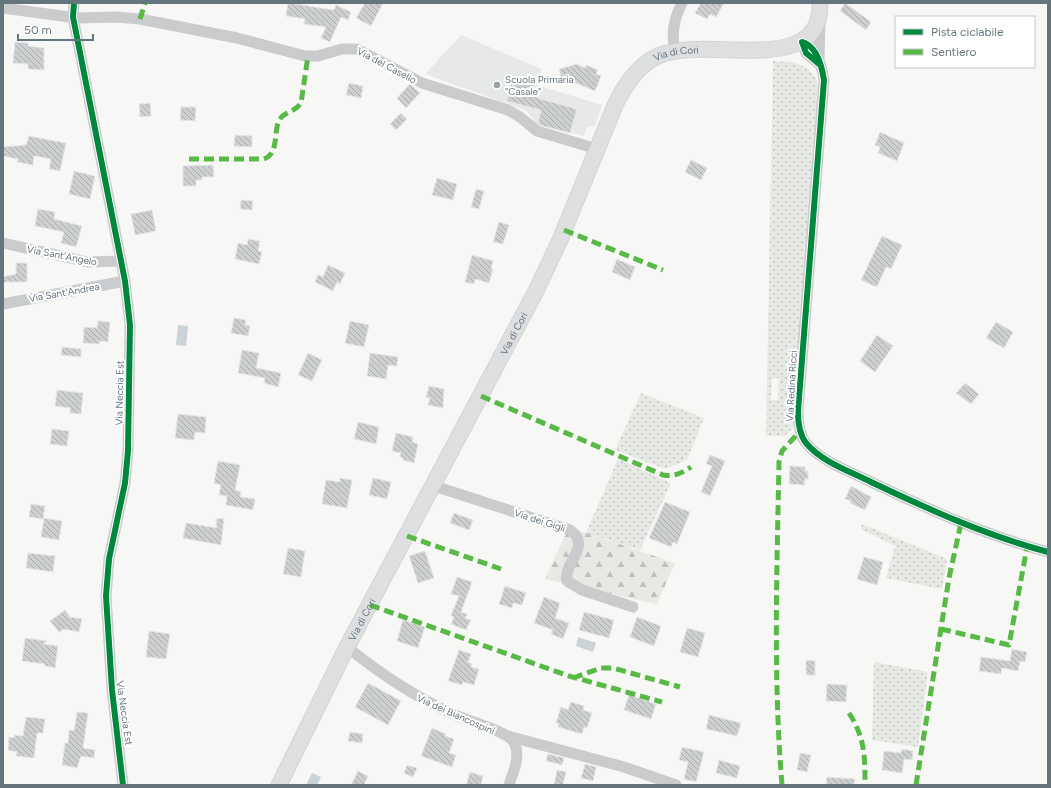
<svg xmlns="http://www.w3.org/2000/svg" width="1051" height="788" viewBox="0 0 1051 788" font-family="Figtree,sans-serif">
  <defs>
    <pattern id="grass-dots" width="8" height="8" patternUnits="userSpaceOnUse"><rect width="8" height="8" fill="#e6e9e4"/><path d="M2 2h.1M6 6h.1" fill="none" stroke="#bec1be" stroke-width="1.8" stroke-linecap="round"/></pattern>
    <pattern id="forest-firs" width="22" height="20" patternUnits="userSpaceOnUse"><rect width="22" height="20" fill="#e6e9e4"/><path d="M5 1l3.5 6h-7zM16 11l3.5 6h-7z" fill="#bec1be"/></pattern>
    <pattern id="building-back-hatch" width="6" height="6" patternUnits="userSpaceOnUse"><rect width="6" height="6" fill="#cdcfd0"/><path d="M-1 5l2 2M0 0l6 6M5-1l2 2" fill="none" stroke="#aaadae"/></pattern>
  </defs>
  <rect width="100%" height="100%" fill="#f7f7f6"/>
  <path fill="#e7e9e8" d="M461 35 541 69 540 86 602 105 595 126 587 127 584 136 537 125 527 111 425 74Z"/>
  <path fill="url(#grass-dots)" fill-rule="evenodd" d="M773 61C791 61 816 65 818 86L793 429 784 436H766ZM779 378 778 400H771L772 379Z
    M641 393 704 418 687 460 665 469 615 450Z
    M618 459 671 483 640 550 586 533Z
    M862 524 947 559 942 589 886 578 895 546 861 529Z
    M874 662 928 672 918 747 872 740Z"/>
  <path fill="url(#forest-firs)" d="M569 527 675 563 657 604 545 579Z"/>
  <path fill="#cad3d5" d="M178 325 188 326 186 346 176 345Z
    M578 637 596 643 593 652 576 646Z
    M312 773 321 777 317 785H306Z"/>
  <path fill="url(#building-back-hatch)" stroke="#e6e6e6" d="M288 3 334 10 336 5 351 12 348 20 341 17 330 42 321 38 326 27 304 24 305 19 286 16Z
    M365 3H383L371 26 356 18Z
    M701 3H724L716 17 710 14 707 19 695 13Z
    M845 3 871 22 866 30 840 11Z
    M15 42 28 43V46L44 48V70L28 69V64L13 63Z
    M577 64 585 68 586 65 598 70 596 74 601 76 595 91 566 79 562 80 559 69Z
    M512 79 534 84 531 95 538 96 537 98 577 109 570 133 540 125 538 123 541 110 507 101Z
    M349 83 363 86 361 98 346 95Z
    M410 84 420 93 406 108 397 98Z
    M150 103 151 116 140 117 139 104Z
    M181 107H196L195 121 180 120Z
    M401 113 407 119 396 130 390 124Z
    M880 132 904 143 897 161 878 153 880 147 875 145Z
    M235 135 252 136V147L234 146Z
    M29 136 66 143 60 171 49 169 51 159 34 156 33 165 17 162 18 159 3 156V147L26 145Z
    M691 160 707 168 701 180 685 172Z
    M213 165 214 177H202V180H196V186H183V166Z
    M74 171 95 176 90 199 69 194Z
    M437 178 457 184 453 200 432 195Z
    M476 189 484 191 479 209 471 207Z
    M241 200 253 201 252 210 240 209Z
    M38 209 55 212 54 219 82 226 76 247 61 243 64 232 35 226Z
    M152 210 156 231 135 235 131 214Z
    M499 222 509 225 503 244 493 242Z
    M882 236 902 245 891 269 886 267 877 287 861 280Z
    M248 239 260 241 258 251 262 252 259 264 235 259 238 243 247 245Z
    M472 255 493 261 491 269H493L489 283 475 279 474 284 465 282Z
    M617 259 635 267 630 280 612 272Z
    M16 263H27V282H3V277L16 274Z
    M328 265 345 273 340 284 337 282 333 291 315 282 318 275 323 277Z
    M234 318 246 320 245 325 250 326 248 336 231 333Z
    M98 321 110 322 108 342 100 341 99 344 83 343 84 327 97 328Z
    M350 321 369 325 364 347 345 343Z
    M996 322 1013 332 1004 348 986 338Z
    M877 335 893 346 875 372 860 361Z
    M62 347 81 349V357L61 355Z
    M242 350 259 353 256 368 281 373 278 387 264 383 265 378 238 373Z
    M308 353 322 360 312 381 298 375Z
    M370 353 398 357 397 366 388 365 386 379 367 376Z
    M965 383 979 394 971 404 956 393Z
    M429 386 444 389 443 408 428 405 430 398 426 397Z
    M57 390 83 393 81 414 70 413V408L55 406Z
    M178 414 206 417 205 433 195 432 194 440 175 438Z
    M358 422 379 427 376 444 354 439Z
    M52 429 69 431 67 446 50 444Z
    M396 433 413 437 412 442 418 444 414 463 403 460V458L400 457 401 453 392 451Z
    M710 455 725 461 710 496 701 492 712 466 706 464Z
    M218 461 240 465 235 490 241 492 240 497 255 499 253 510 226 505 227 496 219 495 221 485 214 483Z
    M790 466 805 467V471H808V479H805L804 485 789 484Z
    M340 478 352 480 347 508 322 504 326 480 340 482Z
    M373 478 391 482 387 499 369 495Z
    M851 486 871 497 865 510 850 503 851 501 845 499Z
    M665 502 690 512 677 544 673 542 671 547 649 538Z
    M31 504 45 506 43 519 29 517Z
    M454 513 473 520 469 530 450 523Z
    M44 518 62 521 59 540 41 537Z
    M224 518 221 545 183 538 186 523 217 528 216 519Z
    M288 548 305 551 301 577 283 574Z
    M425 551 434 578 418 583 409 556Z
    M28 553 55 556 53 572 26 568Z
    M864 557 883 562 877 585 857 579Z
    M457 577 472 582 461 612 467 614 465 618 471 620 466 630 451 624 454 617 451 615 459 596 451 594Z
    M505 586 526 593 522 605 513 603 512 608 499 604Z
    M544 597 560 603 555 618 569 623 563 639 551 634 553 630 534 623Z
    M65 610 70 617 82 619 79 632 64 629 59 632 50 621Z
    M584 612 614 620 609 638 579 630Z
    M637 617 661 626 654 646 630 637Z
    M403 620 425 627 418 648 397 641Z
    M687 628 705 633 698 657 680 652Z
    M149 631 170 634 166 659 146 657Z
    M25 638 47 641 43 644 58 646 55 668 45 666V664L22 661Z
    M1012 649 1027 652 1025 662 1020 661 1018 671 1002 668 1001 674 979 671 981 657 1010 661Z
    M459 650 471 654 468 662 472 664 471 667 479 669 474 685 463 682 462 685 448 681Z
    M806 660 815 661V675H806Z
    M368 683 401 701 388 725 355 707Z
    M827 684 847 685 846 702 826 701Z
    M629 695 656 704 651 719 624 710Z
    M571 702 584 706 583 710 592 713 587 728 584 727 582 734 558 727 559 724 556 723 561 707 568 710Z
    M77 712 88 713 83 748 95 750 94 758 81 756 77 768 62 765 65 743H68L69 730 74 731Z
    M709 715 741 723 737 736 706 729Z
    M26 717 45 719 43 733H37L34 758 16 756 17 752 8 750 9 737 14 738 15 735 23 736Z
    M432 728 446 734 445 736 454 739 449 753 456 755 452 767 421 756Z
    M350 732 363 734 362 743 348 741Z
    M682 747 704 752 696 782 684 779 688 762 679 760Z
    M902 749 913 751 912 760 904 759 902 773 882 770 884 751 901 753Z
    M800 753 811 755 807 772 797 770Z
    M548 754 564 758 562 765 546 761Z
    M719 760 740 766 737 778 716 773Z
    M585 764 596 767 593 781 581 778Z
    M407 765 417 768 413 777 404 773Z
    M557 770 566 772 563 785H554Z
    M358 771 368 776 364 785H351Z
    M470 772 483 776 481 785H466Z
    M827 777 855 779 854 785H826Z"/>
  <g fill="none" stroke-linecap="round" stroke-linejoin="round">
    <g stroke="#d3d4d4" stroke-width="17">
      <g id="secondary">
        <path id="s1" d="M279 785 347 647 536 291 560 240 616 103C626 84 638 65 658 56 705 34 822 80 820 3"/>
      </g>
    </g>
    <path stroke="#cacbcc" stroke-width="11" d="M74 3 73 17 125 281 130 325 128 451 125 483 109 559 106 596 112 690 123 785
      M3 8 77 18 115 17 140 19 237 38 305 56H318L342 49H357L422 83 508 110 520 117 537 131 597 149
      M675 51C671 33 674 19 682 3
      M819 59 820 18
      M819 64 806 53 802 42C817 46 822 67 824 80L798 411C798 422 799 434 806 443 822 462 849 471 871 482 930 510 985 535 1048 552
      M3 243 88 262 121 261
      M3 304 125 281
      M434 486 570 530C593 546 562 564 567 581L582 590 633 607
      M347 647C382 675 417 699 458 716 471 722 506 731 513 741 522 755 513 772 509 785
      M508 736 624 767 676 785"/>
    <use href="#secondary" stroke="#dedfe0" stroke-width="15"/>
    <path stroke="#58b947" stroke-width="5" stroke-dasharray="10 5" stroke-linecap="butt" d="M140 19 145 3
      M189 159H264C278 154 274 135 278 123 282 111 295 113 301 103L308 56
      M564 230 663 270
      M481 396 663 475C674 477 682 473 691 467
      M407 536 501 569
      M370 605 569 676 662 702
      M941 629 1009 645 1027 547
      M573 678 601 668H613L680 687
      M849 713C865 738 865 756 865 785
      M782 785C773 677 777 569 779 462L782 451 800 431
      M916 785 949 578 961 523"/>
    <g stroke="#fff" stroke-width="8">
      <path id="cycleway" d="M74 3 73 17 125 281 130 325 128 451 125 483 109 559 106 596 112 690 123 785
        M819 64 806 53 802 42C817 46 822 67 824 80L798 411C798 422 799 434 806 443 822 462 849 471 871 482 930 510 985 535 1048 552"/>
    </g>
    <use href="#cycleway" stroke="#00873e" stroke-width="6"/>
  </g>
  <circle fill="#98a2a8" stroke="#fff" stroke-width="1.5" cx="497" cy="85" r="4"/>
  <g text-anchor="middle" stroke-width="4" stroke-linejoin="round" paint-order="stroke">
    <g font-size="10" fill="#65757e" stroke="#fff">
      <text dy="4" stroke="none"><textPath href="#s1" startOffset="844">Via di Cori</textPath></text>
      <text transform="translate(387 65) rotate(28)" y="4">Via del Casello</text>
      <text transform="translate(62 255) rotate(11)" y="4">Via Sant'Angelo</text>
      <text transform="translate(64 292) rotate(-10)" y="4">Via Sant'Andrea</text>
      <text dy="4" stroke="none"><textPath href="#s1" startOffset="509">Via di Cori</textPath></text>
      <text transform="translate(791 386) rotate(-87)" y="4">Via Redina Ricci</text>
      <text transform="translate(119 393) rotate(-89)" y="4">Via Neccia Est</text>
      <text transform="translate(540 520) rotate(18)" y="4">Via dei Gigli</text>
      <text dy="4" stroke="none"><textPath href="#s1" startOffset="185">Via di Cori</textPath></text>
      <text transform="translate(125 713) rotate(82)" y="4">Via Neccia Est</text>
      <text transform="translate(456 714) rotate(24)" y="4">Via dei Biancospini</text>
    </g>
    <g font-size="10" fill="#65757e" stroke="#fff" text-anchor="start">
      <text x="505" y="83">Scuola Primaria<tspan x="505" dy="12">"Casale"</tspan></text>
    </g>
  </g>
  <rect width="1051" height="788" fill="none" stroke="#65757e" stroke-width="8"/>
  <rect x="895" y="16" width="140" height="52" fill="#ffffff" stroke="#c1c8cb"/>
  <rect x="903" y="29" width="20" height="6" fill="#00873e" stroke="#c1c8cb"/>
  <text x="931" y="36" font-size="12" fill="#65757e">Pista ciclabile</text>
  <rect x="903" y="49" width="20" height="6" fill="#58b947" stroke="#c1c8cb"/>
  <text x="931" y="56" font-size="12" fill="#65757e">Sentiero</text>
  <path d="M18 34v6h75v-6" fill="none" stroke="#65757e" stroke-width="2"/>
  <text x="24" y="34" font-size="12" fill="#65757e" stroke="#ffffff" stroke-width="3" paint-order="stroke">50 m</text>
</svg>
